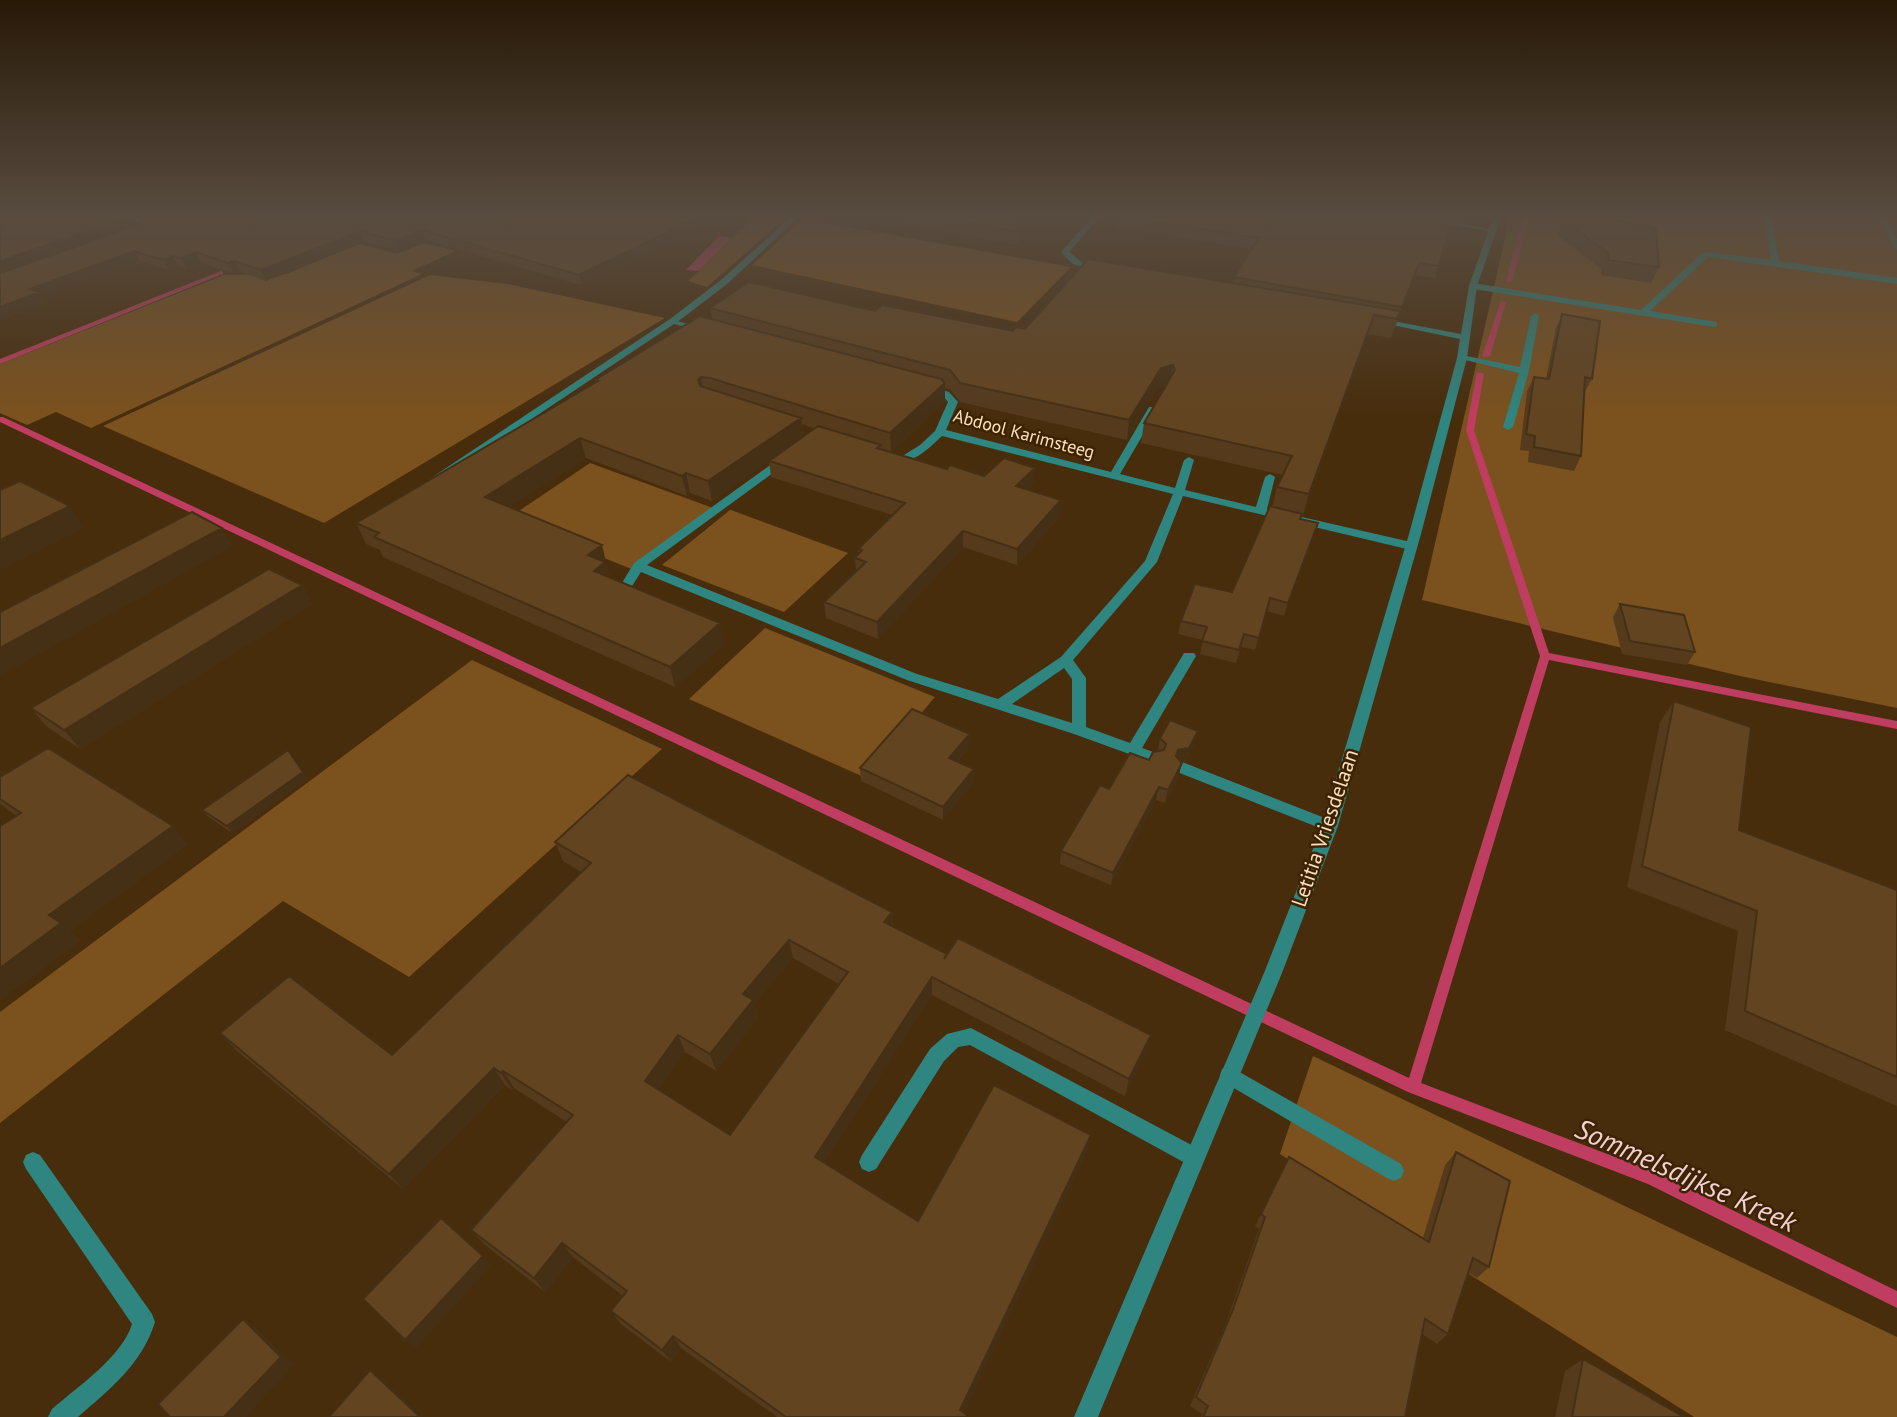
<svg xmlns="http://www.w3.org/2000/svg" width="1897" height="1417" viewBox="0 0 1897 1417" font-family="'PT Sans',sans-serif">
  <rect width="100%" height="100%" fill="#482d0d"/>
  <path fill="#7b511e" d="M754 217H786L707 287 688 281Z
    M1510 217H1897V708L1740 676 1422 600Z
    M803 219 1071 267 1017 322 752 265Z
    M424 243 456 251 411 271 422 274 91 428 56 412 27 425 0 413V364L224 275 286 274 359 244 397 254Z
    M430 275 508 284 665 318 324 523 103 426Z
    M590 463 713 508 634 570 507 519Z
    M730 510H731L848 553 784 612 662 565Z
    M765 628 935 697 866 778 689 699Z
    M472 660 662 749 409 977 283 901 0 1123V1012Z
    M1313 1056 1897 1337V1417H1694L1280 1154Z"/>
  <path fill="#bf3d60" d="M719 236 732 238 698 271 686 270Z"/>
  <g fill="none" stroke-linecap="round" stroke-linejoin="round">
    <path fill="#bf3d60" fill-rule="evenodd" d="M1523 217H1529L1512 281 1509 283 1506 281Z
      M221 271 223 272V274L0 364V359Z
      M1501 301 1506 302 1490 356 1484 357 1482 356Z
      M1477 372 1484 374 1474 430 1549 653 1897 721V729L1549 660 1421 1083 1657 1173 1897 1291V1308L1648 1184 1408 1092 0 422V417H3L1409 1078 1540 656 1466 430Z"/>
    <path fill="#2f857f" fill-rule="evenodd" d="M1407 217H1424L1498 230 1494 232Z
      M1764 217H1772L1779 261 1897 278V284L1708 257 1650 311 1717 322V326L1714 327 1473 289 1469 286 1473 283 1641 310 1702 253 1711 252 1771 260Z
      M1882 218 1889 220 1897 239V250L1893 248Z
      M1535 313 1539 316 1529 371 1513 427 1508 430 1503 427 1519 373 1457 358 1462 355 1520 367 1531 316Z
      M670 319 707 329 703 332 674 324 443 478 439 479 434 476Z
      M926 385 949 392 958 402 946 430 1111 472 1149 407H1157L1158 409 1120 474 1175 488 1184 460 1189 457 1194 460 1185 490 1256 507 1265 477 1270 474 1275 477 1267 509 1411 542 1417 546 1411 550 1183 496 1157 562 1073 660 1086 678V727L1130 743 1184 653H1194L1196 656 1142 748 1159 754 1161 758 1159 762 1154 763 1074 734 907 680 641 572 632 586 628 587 622 583 634 563 780 458H788V462L647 565 917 674 998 699 1061 657 1145 561 1173 494 942 436C926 451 912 466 888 460V456L904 455 920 445 935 431 948 402 943 396 923 390 921 388ZM1064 668 1072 679V723L1012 704Z
      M1182 762 1335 822 1338 826 1335 830 1330 832 1325 830 1177 772 1175 768 1177 764Z
      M971 1028 1201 1150 1204 1157 1201 1164 1194 1167 1187 1164 970 1045 958 1047 944 1061 876 1169 869 1172 862 1169 859 1162 862 1155 930 1049 947 1034Z
      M1229 1066 1401 1164 1404 1171 1401 1178 1394 1181 1387 1178 1222 1081 1220 1075 1222 1069Z
      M33 1152 40 1155 152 1314 155 1322C142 1364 110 1389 78 1417H48L52 1409C77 1387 122 1357 132 1324L26 1169 23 1162 26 1155Z"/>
    <path fill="#2f857f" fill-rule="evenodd" d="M126 217H136L152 224 143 233H137L136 231 143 225Z
      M791 217H799L727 284 676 323H670V319L721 280Z
      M1092 217H1100L1069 252 1083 263 1102 268 1103 270 1099 272 1073 264 1061 252Z
      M1493 217H1501L1477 286 1467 358 1421 534 1338 826 1282 973 1098 1417H1074L1264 973 1322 826 1409 534 1457 358 1460 339 1373 321 1377 318 1461 334 1469 286Z"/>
  </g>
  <path fill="#553a1c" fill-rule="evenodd" d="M142 217H721L581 285 425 240 400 251 365 242 266 281 239 271 233 273 201 263 187 269 178 266 169 270 140 261 43 297 47 303 0 320 137 225 144 218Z
    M901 217H1014L1013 224 1020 232V245L901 224Z
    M1118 217H1452L1435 278 1415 275 1391 338 1368 334 1303 515 1302 514 1301 519 1318 523 1284 616 1267 611 1255 650 1241 647 1236 663 1200 654 1203 640 1178 634 1181 621 1232 592 1272 507 1277 487 1283 475 1141 443 1144 423 1167 385 1158 387 1127 440 960 402 950 389 945 388V402L891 452 947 469 1034 483 1028 489 1060 516 1017 565 963 547 878 639 826 618 824 602 856 572 855 558 858 554V549L892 515 771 477 769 461 815 429 802 424 803 437 712 501 690 493 687 496 586 458 509 507 607 565 606 566 610 577 724 644 675 687 383 557 380 550 366 544 356 523 595 383V380L712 319 710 308 875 311 1013 331 1025 329 1233 283 1234 277 1252 249 1117 228Z
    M1563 220 1659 267 1651 283 1601 275V269L1557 235Z
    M1562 314 1592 379 1584 393 1581 456 1574 471 1528 462 1529 451 1520 450 1527 391 1534 377 1546 379 1556 328Z
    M302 585 312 604 80 749 47 727 31 708Z
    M1620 604 1695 652 1687 665 1622 654 1613 617Z
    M1674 701 1739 830 1897 890V1106L1725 1030 1738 931 1627 887 1660 722Z
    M1160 738 1194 744 1186 761 1181 762 1179 775 1165 803 1156 800 1111 885 1060 864 1061 851 1109 789 1149 760 1158 751Z
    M969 747 957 762 974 769 973 782 943 820 861 781 860 768Z
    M0 777 188 844 69 931 80 941 0 1000 16 816 0 804Z
    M308 779 232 833 207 816 202 810Z
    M555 842 892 912 893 927 947 954 1151 1035 1146 1052 1125 1096 932 995 824 1163 918 1221 1091 1135 1087 1151 964 1412 967 1417H777L681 1348 671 1362 621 1324 611 1311 623 1296 573 1257 545 1292 484 1244 471 1230 567 1122 514 1088 512 1090 505 1085 403 1189 237 1051 220 1033 392 1055 581 872 563 861ZM793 958 839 984 730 1135 658 1089 685 1052 716 1071 758 1018 754 1004Z
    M1456 1152 1489 1267 1477 1278 1469 1273 1448 1334 1437 1344 1422 1334 1405 1417H1201L1202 1414 1190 1406 1226 1323 1259 1229 1255 1226 1289 1157 1423 1238 1445 1165Z
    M1583 1359 1684 1417H1555L1565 1371Z"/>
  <path fill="#453016" d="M130 217H133L138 225 0 274V261Z
    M699 217H721L581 285 579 275Z
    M422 230 425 240 400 251 396 241Z
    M361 231 365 242 266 281 261 270Z
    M134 251 140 261 43 297 47 303 0 320V307L30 289Z
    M196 252 201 263 187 269 181 258Z
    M173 256 178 266 169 270 163 260Z
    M234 261 239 271 233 273 228 263Z
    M1419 263 1415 275 1398 320 1402 307Z
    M1374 315 1368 334 1303 515 1309 494Z
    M1173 365 1170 384 1158 387 1127 440 1129 420 1161 368Z
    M701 377 704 396 698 380Z
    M945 383V402L891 452 890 433Z
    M801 418 803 437 712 501 708 481Z
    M580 438 586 458 492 518 485 497Z
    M1035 468 1034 483 1016 502V486Z
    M686 473 690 493 687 496 682 476Z
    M1061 500 1060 516 1017 565V549Z
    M70 506 85 528 0 570V540Z
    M1318 523 1315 536 1284 616 1288 603Z
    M222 528 233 546 0 676V648Z
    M963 531V547L878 639 877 622Z
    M602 545 611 582 600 591 588 555Z
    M302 585 312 604 80 749 64 730Z
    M720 623 724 644 675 687 670 667Z
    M1198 731 1194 744 1186 761 1175 763 1178 750Z
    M970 734 969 747 949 771V758Z
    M1182 763 1179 775 1165 803 1168 790Z
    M974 769 973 782 943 820V807Z
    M303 772 308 779 232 833 227 826Z
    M1159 787 1156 800 1111 885 1113 873Z
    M173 826 188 844 69 931 80 941 0 1000V968L49 915Z
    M892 912 893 930 884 922Z
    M789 940 793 958 754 1004 758 1018 716 1071 710 1054 743 994Z
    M932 977V995L818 1173 815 1157Z
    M678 1035 685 1052 652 1098 645 1081Z
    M1151 1035 1146 1052 1125 1096 1129 1079Z
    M494 1068 505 1085 403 1189 389 1174Z
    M503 1071 514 1088 512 1090 501 1073Z
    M1091 1135 1087 1151 962 1417 960 1410Z
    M562 1243 573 1257 545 1292 534 1278Z
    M483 1256 491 1266 416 1348 405 1340Z
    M243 1319 256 1327 294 1365 246 1417H224Z
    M673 1336 681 1348 671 1362 662 1350Z
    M370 1370 382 1378 423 1417H420Z"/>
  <path fill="#634420" stroke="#453016" stroke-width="2" fill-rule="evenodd" d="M0 217H130L0 261Z
    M145 217H370L375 219 380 217H699L579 275 422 230 396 241 361 231 261 270 234 261 228 263 196 252 181 258 173 256 163 260 134 251 30 289 40 292 0 307V273L136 226Z
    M934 217H1012L1011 223 1020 232Z
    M1121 217H1452L1439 266 1419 263 1402 307 1234 277 1259 238Z
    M1605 218 1656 228 1659 267 1608 260V253L1563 220Z
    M1088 259 1400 311 1397 319 1374 315 1309 494 1277 487 1292 456 1144 423 1175 370 1173 365 1161 368 1129 420 960 383 950 370 710 308 749 282 875 311 882 305 1013 331 1016 327 1025 329Z
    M1562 314 1600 321 1592 379 1585 377 1581 456 1534 447 1535 436 1526 434 1534 377 1549 379Z
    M700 316 941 379 945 383 890 433 710 378 701 377 698 380 700 386 801 418 708 481 686 473 682 476 580 438 485 497 602 545 588 555 605 562 594 571 720 623 670 667 374 537 379 533 356 523 598 381 595 380Z
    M818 426 881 445 877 448 947 469 950 465 984 476 1004 458 1035 468 1016 486 1061 500 1017 549 963 531 877 622 824 602 866 562 855 558 862 550 858 549 905 503 769 461Z
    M20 481 70 506 0 540V490Z
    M1270 506 1302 514 1300 519 1318 523 1288 603 1270 598 1259 638 1244 634 1239 650 1202 641 1207 627 1181 621 1195 584 1232 592Z
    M192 512 222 528 0 648V612Z
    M269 569 302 585 64 730 31 708Z
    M1620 604 1684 615 1695 652 1630 641Z
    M1674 701 1751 727 1739 830 1897 890V1077L1745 1011 1757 911 1642 866Z
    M912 709 970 734 949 758 974 769 943 807 860 768Z
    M1170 720 1198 731 1189 748 1178 750 1176 756 1182 763 1168 790 1159 787 1113 873 1061 851 1100 785 1109 789 1130 753 1149 760 1153 752 1164 750 1166 744 1160 738Z
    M48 748 173 826 49 915 61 923 0 968V826L21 813 0 799V777Z
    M288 750 303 772 227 826 202 810Z
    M628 775 892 912 884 922 947 954 944 959 958 938 1151 1035 1129 1079 932 977 815 1157 918 1221 994 1085 1091 1135 960 1410 967 1415 966 1417H786L673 1336 662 1350 611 1311 627 1291 562 1243 534 1278 471 1230 573 1115 503 1071 501 1073 494 1068 389 1174 220 1033 289 976 392 1055 591 863 555 842ZM789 940 848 972 730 1135 645 1081 678 1035 710 1054 753 1000 743 994Z
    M1456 1152 1510 1181 1489 1267 1473 1258 1448 1334 1425 1319 1405 1417H1203L1208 1406 1196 1397 1232 1312 1265 1217 1261 1214 1289 1157 1429 1242Z
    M441 1218 483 1256 405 1340 363 1299Z
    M243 1319 281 1357 224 1417H170L158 1404Z
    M1583 1359 1684 1417H1572Z
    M370 1370 420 1417H329Z"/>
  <linearGradient id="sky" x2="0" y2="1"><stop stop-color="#281907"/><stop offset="0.52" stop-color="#584c40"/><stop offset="1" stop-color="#584c40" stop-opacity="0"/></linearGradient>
  <rect width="1897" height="415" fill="url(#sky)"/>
  <g text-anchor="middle" stroke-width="5" stroke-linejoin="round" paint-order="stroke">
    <g font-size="18" fill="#fbdfc1" stroke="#3d2302">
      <text transform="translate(1024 434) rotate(15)" y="6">Abdool Karimsteeg</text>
    </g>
    <g font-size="21" fill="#fbdfc1" stroke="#3d2302">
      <text transform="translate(1325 828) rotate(-71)" y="7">Letitia Vriesdelaan</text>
    </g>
    <g font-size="28" font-style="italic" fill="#f3d0d5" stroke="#3d2302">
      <text transform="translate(1686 1175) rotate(24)" y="10">Sommelsdijkse Kreek</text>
    </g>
  </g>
</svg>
